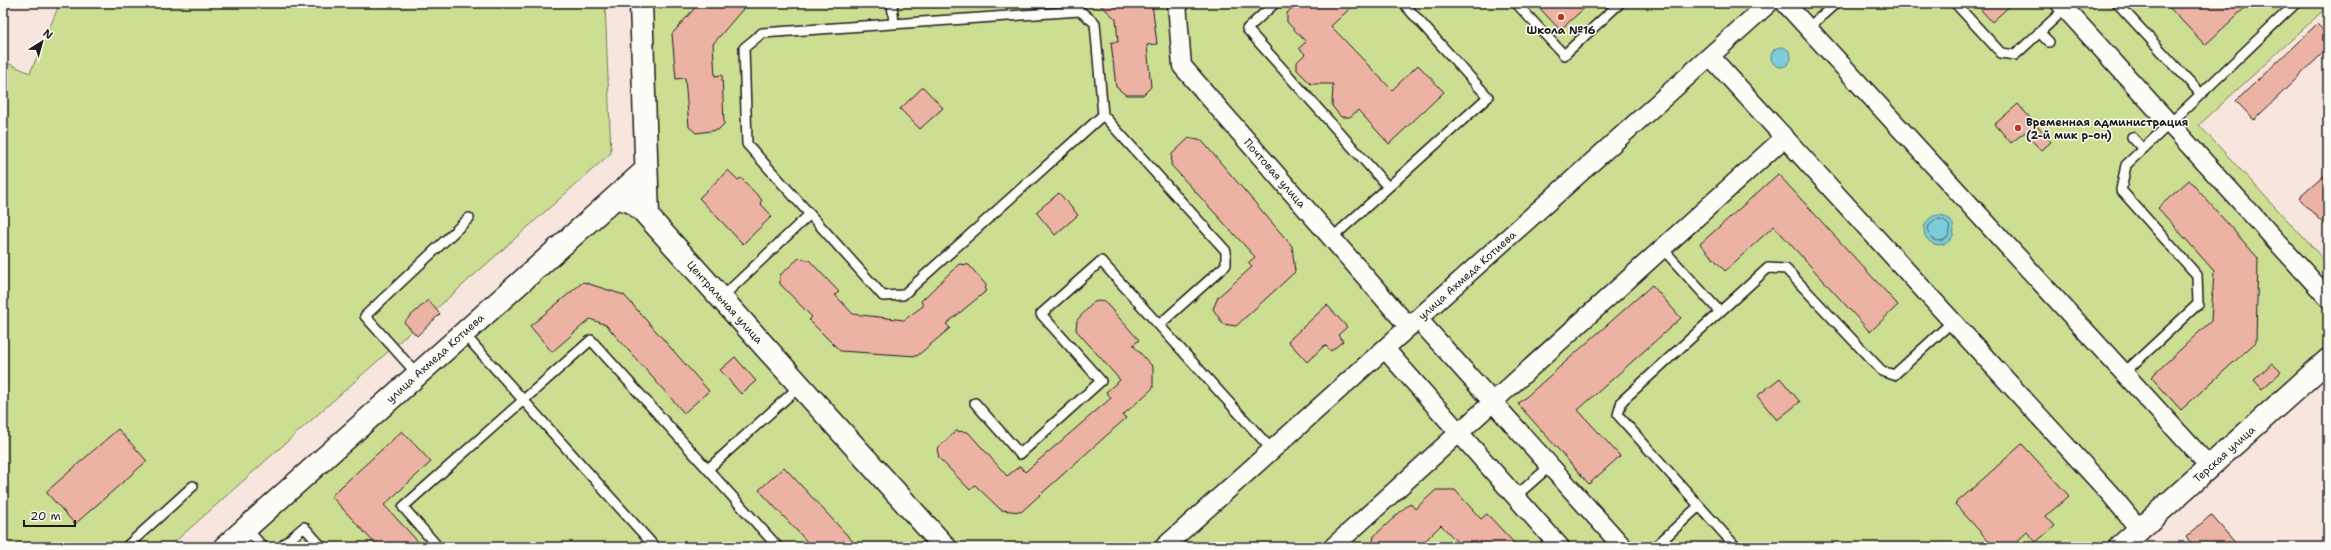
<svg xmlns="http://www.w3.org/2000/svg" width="2331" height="550" viewBox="0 0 2331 550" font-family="'Shantell Sans',sans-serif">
  <rect width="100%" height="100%" fill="#f8e6de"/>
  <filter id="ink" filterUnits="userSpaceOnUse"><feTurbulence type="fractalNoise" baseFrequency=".025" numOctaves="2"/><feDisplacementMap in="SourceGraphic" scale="8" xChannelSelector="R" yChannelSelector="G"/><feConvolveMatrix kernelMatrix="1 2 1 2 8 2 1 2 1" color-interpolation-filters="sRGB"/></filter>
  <g filter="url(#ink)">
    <path fill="#ccde92" stroke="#747d57" d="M60 3H605L611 153 169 547H3V61L30 73Z
      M641 3H2328V6L2199 125 2328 264V360L2120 547H225L646 170Z"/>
    <path fill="#7dccd9" stroke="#56868d" d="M1771 57a10 10 0 1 1 20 0a10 10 0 1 1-20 0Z
      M1924 230a15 15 0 1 1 30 0a15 15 0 1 1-30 0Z"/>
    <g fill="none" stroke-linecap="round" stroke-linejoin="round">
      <path stroke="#436268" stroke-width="1" d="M1928 230a11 11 0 1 1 22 0a11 11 0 1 1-22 0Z"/>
    </g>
    <path fill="#ecb3a5" stroke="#1c1c1c" d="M699 3H748L713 44 715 76 722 75 724 124 718 130 696 133 689 127 685 78 676 79 672 34Z
      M1098 3H1152L1157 44 1147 45 1151 87 1143 95H1126L1116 87 1111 42H1118L1116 19Z
      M1296 3H1356L1331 26 1392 90 1418 65 1444 92 1389 144 1358 110 1350 117H1341L1332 106 1333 84H1311L1297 70V62L1305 54 1299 48 1306 42 1287 22V13Z
      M1535 3H1590L1560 30Z
      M1975 3H2013L1992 22Z
      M2165 3H2250L2205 45Z
      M2317 24 2328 35V48L2254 120 2236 101Z
      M923 87 943 108 920 129 900 109Z
      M2018 104 2051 142 2041 151 2025 132 2011 143 1995 124Z
      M1189 138 1202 141 1292 246 1295 272 1236 326 1223 324 1213 309 1218 297 1252 267 1248 263 1255 257 1171 165 1172 154Z
      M728 170 738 180 741 178 762 200 760 203 772 216 743 244 699 198Z
      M2328 172V229L2299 198Z
      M1778 174 1898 305 1870 332 1774 226 1725 271 1700 244Z
      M2189 180 2258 258 2256 342 2181 410 2151 377 2211 321 2214 271 2158 208Z
      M1059 193 1078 215 1055 235 1036 212Z
      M799 258 809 260 839 292 835 295 853 314 904 320 923 306 921 301 959 264 969 265 986 285 985 292 946 324 950 328 917 356 840 351 809 320 812 317 780 284V275Z
      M583 282 624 295 709 391 684 413 606 325 590 319 552 352 530 326Z
      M1652 285 1681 318 1578 410 1620 456 1589 484 1518 404Z
      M428 300 440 314 417 336 404 322Z
      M1103 300 1139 340 1133 345 1153 367V388L1123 415 1126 418 1021 512 1001 510 975 485 970 490 939 458 937 449 956 431 968 432 1007 476 1020 466 1025 472 1111 398 1106 392 1120 380 1076 330 1077 320 1094 302Z
      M1327 305 1347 327 1338 335 1343 341 1331 351 1325 345 1307 362 1288 341Z
      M735 357 756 381 741 394 720 370Z
      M2272 363 2281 372 2262 389 2254 380Z
      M1780 378 1800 402 1777 420 1757 396Z
      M118 429 147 461 75 524 46 492Z
      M402 431 431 462 384 505 423 547H378L331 496Z
      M2022 444 2069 496 2046 516 2055 526 2036 542 2027 532 2011 547H1994L1955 504Z
      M784 467 858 547H812L759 490Z
      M1436 490H1455L1481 519 1487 514 1518 547H1462L1441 525 1419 547H1372L1374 536 1410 503 1415 509Z
      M2211 515 2239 547H2195L2186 537Z"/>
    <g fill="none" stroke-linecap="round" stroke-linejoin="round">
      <g stroke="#1c1c1c" stroke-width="12">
        <path id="service" d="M892 3 894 24
          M1275 3 1247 29 1388 187
          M1516 3 1564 55 1620 3
          M1955 3 2001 53 2015 55 2067 7
          M2117 3 2201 94 2296 3
          M1808 28 1836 3
          M2039 32 2049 42
          M1103 115 903 295 883 296 747 144 744 48 762 33 1080 11 1095 23 1103 115 1226 251V265L1159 325
          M2132 137 2143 149
          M1332 238 1488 97 1403 3
          M1662 248 1720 312
          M721 298 810 214
          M464 334 655 547
          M2124 373 2198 304 2197 275 2121 190 2126 165 2201 94
          M417 374 365 316 469 218
          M975 403 1020 454 1101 381 1041 314 1101 261 1272 450
          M708 469 800 386
          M1516 496 1550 466
          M246 528 263 547
          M126 547 193 486
          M281 547 304 527 322 547
          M438 547 403 507 591 340 778 547
          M1655 547 1699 506
          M1736 547 1618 415 1622 401 1768 268 1786 269 1882 371 1894 375 1952 322"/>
      </g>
      <g stroke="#1c1c1c" stroke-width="21">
        <path id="minor" d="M1177 3 1182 66 1409 327
          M1785 3 2210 467
          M2060 3 2328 298
          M1710 56 2112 496 2140 530
          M1418 319 1623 547
          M1385 349 1560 547
          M1164 547 1769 3
          M1333 547 1785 137"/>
      </g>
      <g stroke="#1c1c1c" stroke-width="25">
        <path id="tertiary" d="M641 3 648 216
          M616 197 632 202 643 211 945 547
          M225 547 646 170
          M2120 547 2328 360"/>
      </g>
      <use href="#service" stroke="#fdfcf7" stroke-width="9"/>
      <use href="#minor" stroke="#fdfcf7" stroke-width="18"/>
      <use href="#tertiary" stroke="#fdfcf7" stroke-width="22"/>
    </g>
  </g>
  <g fill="#c8321e" stroke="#fdfcf7" stroke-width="1.5">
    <circle cx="1561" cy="17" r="4"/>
    <circle cx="2018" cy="128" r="4"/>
  </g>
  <g text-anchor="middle" stroke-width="3" stroke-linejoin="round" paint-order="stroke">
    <g font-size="11" font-weight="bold" fill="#1c1c1c" stroke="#fdfcf7">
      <text x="1561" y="34">Школа №16</text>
      <text x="2026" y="126" text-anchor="start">Временная администрация<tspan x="2026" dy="13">(2-й мик р-он)</tspan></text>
    </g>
    <g font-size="11" fill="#1c1c1c" stroke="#fdfcf7">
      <text transform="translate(1275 173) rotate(49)" y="4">Почтовая улица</text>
      <text transform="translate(1467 275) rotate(-42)" y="4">улица Ахмеда Котиева</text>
      <text transform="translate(725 302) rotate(48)" y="4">Центральная улица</text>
      <text transform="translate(435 358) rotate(-42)" y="4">улица Ахмеда Котиева</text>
      <text transform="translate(2224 454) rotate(-42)" y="4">Терская улица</text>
    </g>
  </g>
  <rect width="2331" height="550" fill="none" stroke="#fdfcf7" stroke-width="16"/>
  <rect x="8" y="8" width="2315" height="534" fill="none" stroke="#1c1c1c" stroke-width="1.5" filter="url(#ink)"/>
  <g transform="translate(42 42) rotate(37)" stroke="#fdfcf7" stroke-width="3" paint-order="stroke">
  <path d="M0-3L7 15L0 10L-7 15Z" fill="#1c1c1c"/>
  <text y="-6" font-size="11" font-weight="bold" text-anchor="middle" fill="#1c1c1c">N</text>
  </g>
  <path d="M24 520v6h51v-6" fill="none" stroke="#1c1c1c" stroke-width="2"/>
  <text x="30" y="520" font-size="12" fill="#1c1c1c" stroke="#fdfcf7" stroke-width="3" paint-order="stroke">20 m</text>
</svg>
